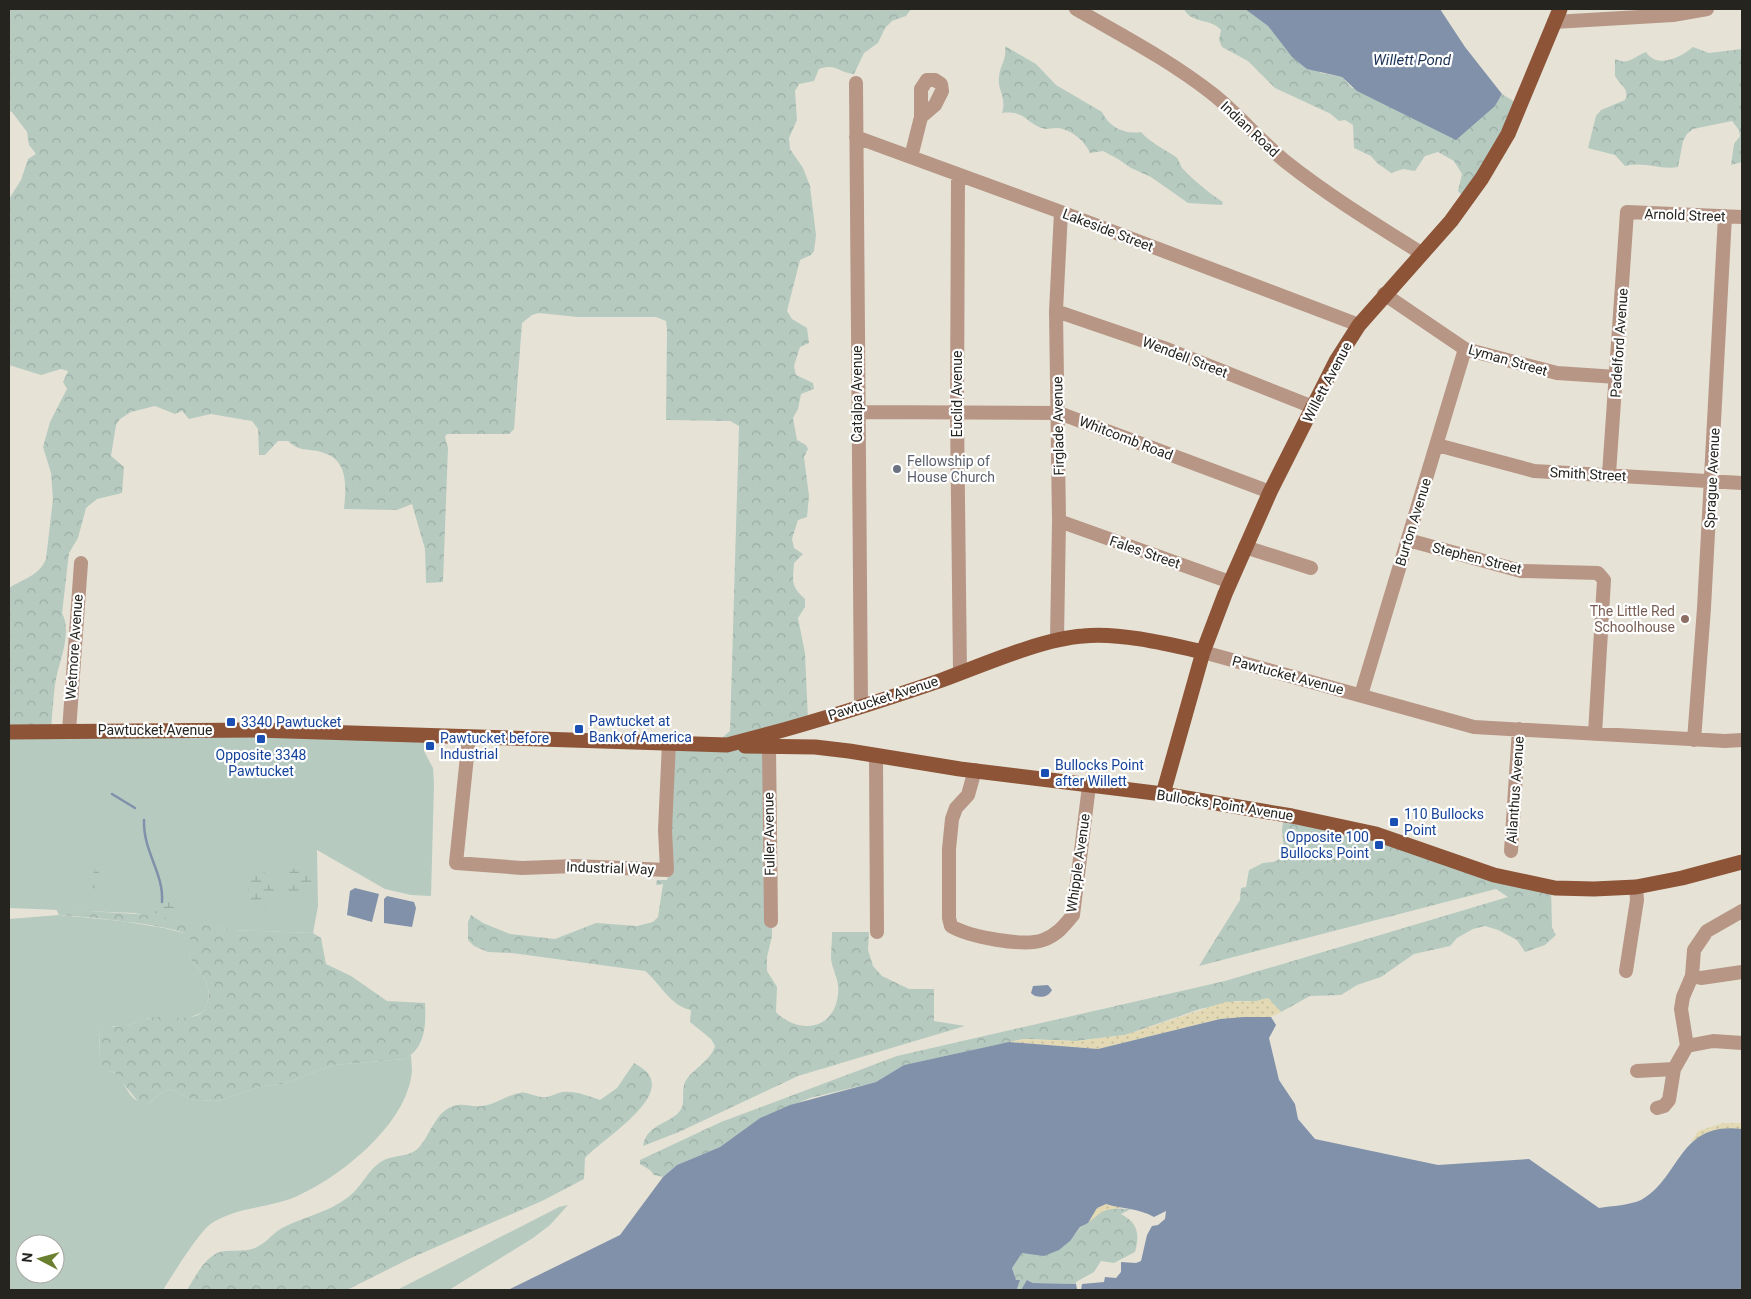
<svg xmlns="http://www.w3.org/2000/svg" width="1751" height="1299" viewBox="0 0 1751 1299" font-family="Roboto,sans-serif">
  <defs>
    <pattern id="forest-crowns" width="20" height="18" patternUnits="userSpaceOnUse" patternTransform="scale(1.25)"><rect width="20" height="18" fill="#b6cac0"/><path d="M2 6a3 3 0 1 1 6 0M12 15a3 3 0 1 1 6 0" fill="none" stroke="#9cada5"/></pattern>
    <pattern id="wetland-marsh" width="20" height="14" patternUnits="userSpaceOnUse" patternTransform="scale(1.25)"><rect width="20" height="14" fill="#b6cac0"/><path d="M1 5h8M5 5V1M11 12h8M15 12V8" fill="none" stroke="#9cada5"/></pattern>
    <pattern id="sand-dots" width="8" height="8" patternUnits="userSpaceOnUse" patternTransform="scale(1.25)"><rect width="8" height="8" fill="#e3dab5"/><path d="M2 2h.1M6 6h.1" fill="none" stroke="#c3bb9b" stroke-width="1.8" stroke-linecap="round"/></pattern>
  </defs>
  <rect width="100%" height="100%" fill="#e6e3d6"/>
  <path fill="#b6cac0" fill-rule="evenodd" d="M51 732 424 741V751L433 768 434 784 431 896 411 895 385 889 317 850 318 906 313 933 232 930 134 913 9 908V733Z
    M59 915 121 921 164 928 187 934 192 941 189 957C203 975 217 990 203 1012L189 1018H149L122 1027 99 1026 100 1063 106 1074 109 1071C123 1073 125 1093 136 1100 139 1102 144 1103 147 1104L167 1089C178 1090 184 1097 194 1100 203 1103 210 1098 218 1101L263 1086 283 1084 333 1065 405 1059 411 1055C411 1062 413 1071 411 1078 402 1128 339 1178 295 1197 269 1208 237 1207 212 1223 200 1230 172 1276 163 1290H9V919ZM25 1244H55V1274H25Z
    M568 1205 550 1225 533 1238 449 1290H397L559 1207Z"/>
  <path fill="url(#forest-crowns)" d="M9 9H911L906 16 892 21 885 28 878 43 864 53 854 74C839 73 837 63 819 69L814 81 799 84 795 91 797 120 789 138 790 149 803 168 810 186 816 235 814 251 811 255 800 260 787 311 792 319 807 328 809 343 800 347 794 366 796 375 813 383 814 389 801 394 798 409 793 418 797 440 806 445 808 449 804 457 809 496 807 517 798 520 792 539 794 548 803 554 794 563C793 581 790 586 805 599V607L798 618 805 653 808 720 764 745 771 834 772 936 767 957V971L777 987 776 1012C783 1020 796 1026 807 1026 829 1026 840 1006 838 985 837 976 832 968 831 959 831 950 832 941 832 932H869L868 950 873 966 882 976 909 989H934V1021L965 1026 798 1076 679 1132 643 1146C646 1127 663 1125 676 1115 688 1106 680 1094 685 1082 693 1068 710 1062 715 1046L711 1039 690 1022 691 1010C669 1005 661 984 645 971L512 953 488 952 474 946 468 940V922L471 915 483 923 510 934 555 939 596 923 637 926 653 922 658 917 663 884 656 885 657 880H667L669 873 668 743H716L730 731 739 426 730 421 666 420 667 330 666 321 656 317H578L539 313 532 315 522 323 514 429 509 434H447L445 437 448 448 443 582 426 583 425 549 412 504 397 510 344 509C346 488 349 461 324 453 308 447 303 454 288 441H278L265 455H259L258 429 252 421 211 414 189 419 182 411 175 414 155 406 131 412 120 419 116 425 111 456 124 467 122 493 97 499 86 508 78 538 69 553 62 613C73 634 58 663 55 685 53 700 52 716 51 732L9 733V588C23 579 39 576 46 559L53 499 51 473 43 447 50 422 67 389 63 382 68 371 61 369 41 375 9 365V199L21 180 28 159 36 154 29 145 27 132 12 112 9 111Z
    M1184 9H1245L1268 26 1292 57 1321 73 1342 77 1352 88 1495 106 1502 94 1518 104 1466 200 1458 191 1462 174 1454 161 1438 152 1425 156 1415 171 1403 169 1391 173 1377 163 1371 156 1354 148 1353 125 1345 120 1339 121 1331 114 1275 88 1248 61 1222 47 1219 40 1221 30C1211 18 1191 24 1184 9Z
    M1005 46 1036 64 1056 85 1102 112C1109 127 1125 135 1141 132 1151 143 1164 149 1176 157 1180 161 1180 167 1184 170 1192 179 1213 196 1223 202L1222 205 1188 203 1151 177 1131 168 1118 159 1103 151 1090 153C1085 141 1071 129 1057 128 1053 128 1048 129 1045 129 1026 124 1026 110 1002 113 1007 97 997 90 999 77 1000 65 1007 60 1005 46Z
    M1693 47 1709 53 1742 49V162L1731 165 1734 144 1740 136 1739 130 1732 121 1693 129 1687 134 1683 141 1678 167C1659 170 1645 161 1625 166L1615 155 1588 148 1596 116 1601 110 1625 100C1630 89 1620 85 1615 76V59C1628 66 1635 56 1646 52 1657 69 1680 58 1693 47Z
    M1284 814 1551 887 1552 928 1556 935 1545 945 1525 952 1517 940 1498 930 1485 926 1473 929 1457 938 1450 946 1414 954 1381 977 1357 985 1341 995 1310 996 1281 1012 1268 998 1257 1001H1236L1200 1009 1125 1035 1076 1041 1024 1039 904 1065 876 1082 810 1098 760 1118 720 1147 677 1165 663 1177 654 1175 650 1170 640 1164V1160L721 1122 897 1056 1225 981 1508 897 1496 889 1199 966 1240 900 1241 888 1246 887 1249 870 1263 863 1273 862 1280 859 1284 851 1282 830Z
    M56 909 152 915 232 930 313 933 321 938 326 964 351 976 387 1001 425 1003C426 1024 426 1047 405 1059L333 1065 283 1084 263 1086 218 1101C210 1098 203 1103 194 1100 184 1097 178 1090 167 1089L147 1104H140L114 1072 109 1071 106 1075 100 1063 99 1026 109 1023 112 1027C128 1028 141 1018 157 1017 173 1016 189 1022 203 1012 217 990 203 975 189 957L191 941C190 939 189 936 187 935 176 925 78 916 59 915Z
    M634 1063C640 1067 649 1071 651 1079 660 1105 599 1142 585 1158L584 1179 544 1200 411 1258 347 1290H187C196 1276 206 1253 225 1251 236 1250 246 1252 255 1248 267 1243 274 1231 286 1226 307 1216 328 1212 347 1198 362 1188 367 1169 384 1160 397 1154 411 1158 421 1145 432 1131 437 1108 458 1105 465 1104 473 1107 481 1106 495 1105 506 1095 520 1093 526 1091 535 1097 542 1097 550 1098 555 1093 563 1092 576 1091 588 1096 600 1100L617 1088Z
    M1097 1208 1131 1209 1121 1214C1138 1223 1140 1234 1135 1252L1114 1263 1101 1261 1094 1272 1076 1282V1284L1033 1283 1028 1280 1021 1290 1017 1289 1020 1280H1016L1012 1268 1022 1252C1062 1262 1073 1234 1097 1208Z"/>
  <path fill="url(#wetland-marsh)" d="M98 861 102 864 98 889 92 888 95 863Z
    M304 865C314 870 317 883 313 893L269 892 266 907H255L248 903 249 873 253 868 263 870 274 888 286 890 290 870Z
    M167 901 175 905 169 916 151 912V910Z"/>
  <path fill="url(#sand-dots)" d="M1268 998 1281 1012 1271 1017 1220 1019 1098 1049 1009 1042 1024 1039 1076 1041 1125 1035 1225 1002 1257 1001Z
    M1723 1123H1742V1129L1714 1131 1691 1142 1698 1131Z
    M1114 1196 1120 1208C1094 1210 1100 1218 1080 1227L1084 1218Z"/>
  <path fill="#8191aa" d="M1245 9H1440L1465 47 1502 94 1495 106 1456 140 1357 91 1342 77 1307 69 1292 57 1268 26Z
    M355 888 379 894 372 922 347 915 350 891Z
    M387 896 414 902 416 908 412 927 384 923V899Z
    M1048 985 1052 990C1048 998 1037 999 1031 993L1033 986Z
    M1244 1017H1271L1276 1025 1269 1038 1279 1080 1295 1104 1298 1119 1315 1139 1438 1165 1529 1159 1599 1208C1612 1206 1630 1205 1641 1200 1681 1178 1678 1121 1742 1129V1290H1021L1027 1280 1033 1283 1076 1284 1077 1289 1081 1290 1082 1284 1104 1282 1105 1277 1116 1278 1121 1272V1262L1136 1263 1141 1261 1147 1235 1152 1226 1158 1225 1165 1219 1166 1211 1154 1217C1138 1208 1123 1209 1106 1204L1097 1208 1088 1223 1080 1227 1070 1241 1059 1250 1044 1256 1022 1253 1012 1268 1016 1280H1020L1017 1289 1015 1290H508L620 1235 663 1177 677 1165 720 1147 760 1118 790 1105 876 1082 904 1065 1009 1042 1098 1049 1220 1019Z"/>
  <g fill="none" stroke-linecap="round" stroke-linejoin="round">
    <path stroke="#8191aa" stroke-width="2.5" d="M112 794 135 808
      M144 820C143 852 164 873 162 902"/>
    <path stroke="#b79686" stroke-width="14" d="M1076 9C1123 36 1171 61 1214 95 1240 116 1261 142 1286 162 1329 196 1375 224 1421 253
      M1554 22 1673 15 1707 9
      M927 80H935L941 84 942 91 935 105 921 117V89Z
      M856 83 861 705
      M856 137 1061 212 1359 325
      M911 157 921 117
      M958 175 957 413 960 673
      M1384 294 1465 349 1557 373 1617 377
      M1056 311 1164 348 1313 407
      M857 412 1059 413 1270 492
      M1437 445 1534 471 1742 483
      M1609 474 1627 212 1742 217
      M1059 521 1230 582
      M1408 540 1521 571 1598 573 1604 580 1595 734
      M1245 547 1311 568
      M1057 640 1059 521 1056 311 1061 212
      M1203 652 1474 727 1725 741 1742 740
      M1361 695 1465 349
      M69 731 81 563
      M469 737 456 863 522 868 575 866 667 870 665 830 669 742
      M1694 740 1704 608 1725 216
      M769 747 771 921
      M876 755 877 932
      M975 770 968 795 956 808 952 819 949 849V918L951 926C969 937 1024 947 1043 940 1057 935 1064 926 1073 915L1089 786
      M1511 851 1519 729
      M1626 971 1637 900 1636 887
      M1692 976 1701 978 1742 972
      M1687 1046 1713 1041 1742 1043
      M1637 1071 1674 1069
      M1657 1108 1664 1106 1669 1100 1674 1069 1687 1046 1681 1009 1683 997 1692 976 1694 950 1707 931 1742 911"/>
    <path stroke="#8d5438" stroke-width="15" d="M9 732 257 730 727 745C799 727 872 704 942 680 983 665 1041 639 1083 636 1119 632 1168 644 1203 652
      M745 746 815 747 849 751 960 769 1163 794 1292 816 1376 834 1494 875 1555 888 1594 889 1636 887 1682 878 1742 862
      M1163 794 1203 652 1225 594 1270 492 1336 361 1359 325 1451 221 1482 178 1508 134 1560 9"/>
  </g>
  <circle fill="#6b7280" stroke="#fff" stroke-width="2" cx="897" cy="469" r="5"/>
  <circle fill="#8d6e63" stroke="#fff" stroke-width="2" cx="1685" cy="619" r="5"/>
  <g fill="#1a4fb4" stroke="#fff" stroke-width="2">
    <rect x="226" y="717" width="10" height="10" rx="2.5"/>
    <rect x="574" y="724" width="10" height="10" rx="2.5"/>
    <rect x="256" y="734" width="10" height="10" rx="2.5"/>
    <rect x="425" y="741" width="10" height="10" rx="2.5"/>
    <rect x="1040" y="768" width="10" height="10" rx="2.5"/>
    <rect x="1389" y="817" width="10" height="10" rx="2.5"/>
    <rect x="1374" y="840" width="10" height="10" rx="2.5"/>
  </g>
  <g text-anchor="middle" stroke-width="4.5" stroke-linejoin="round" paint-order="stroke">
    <g font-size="14" fill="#25241f" stroke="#fff">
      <text transform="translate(1250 129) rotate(43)" y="5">Indian Road</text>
      <text transform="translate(1685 215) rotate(2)" y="5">Arnold Street</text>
      <text transform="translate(1108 230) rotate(21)" y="5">Lakeside Street</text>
      <text transform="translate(1619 343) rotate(-86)" y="5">Padelford Avenue</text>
      <text transform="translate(1185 357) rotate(21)" y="5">Wendell Street</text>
      <text transform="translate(1508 360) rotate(16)" y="5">Lyman Street</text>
      <text transform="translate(1327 382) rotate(-62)" y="5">Willett Avenue</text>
      <text transform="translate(857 394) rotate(-90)" y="5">Catalpa Avenue</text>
      <text transform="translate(957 394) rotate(-90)" y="5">Euclid Avenue</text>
      <text transform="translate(1058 426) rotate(-91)" y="5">Firglade Avenue</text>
      <text transform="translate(1126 438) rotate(21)" y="5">Whitcomb Road</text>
      <text transform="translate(1588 474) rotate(3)" y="5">Smith Street</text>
      <text transform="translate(1712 478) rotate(-87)" y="5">Sprague Avenue</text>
      <text transform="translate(1413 522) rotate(-73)" y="5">Burton Avenue</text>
      <text transform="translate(1145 552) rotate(19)" y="5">Fales Street</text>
      <text transform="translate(1477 558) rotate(14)" y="5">Stephen Street</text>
      <text transform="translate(74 647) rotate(-86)" y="5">Wetmore Avenue</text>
      <text transform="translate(1288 675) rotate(15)" y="5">Pawtucket Avenue</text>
      <text transform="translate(883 698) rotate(-18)" y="5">Pawtucket Avenue</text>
      <text x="155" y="735">Pawtucket Avenue</text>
      <text transform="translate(1515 790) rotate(-86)" y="5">Ailanthus Avenue</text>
      <text transform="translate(1225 805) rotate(9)" y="5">Bullocks Point Avenue</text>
      <text transform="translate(769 834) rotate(-91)" y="5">Fuller Avenue</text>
      <text transform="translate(1078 863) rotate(-82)" y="5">Whipple Avenue</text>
      <text transform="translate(610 868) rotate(2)" y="5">Industrial Way</text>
    </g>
    <g font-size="14" fill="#5b616d" stroke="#fff" text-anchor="start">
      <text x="907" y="466">Fellowship of<tspan x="907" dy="16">House Church</tspan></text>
    </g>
    <g font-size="14" fill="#785e54" stroke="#fff" text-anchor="end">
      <text x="1675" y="616">The Little Red<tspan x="1675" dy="16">Schoolhouse</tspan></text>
    </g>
    <g font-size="14" fill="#164399" stroke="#fff" text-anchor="start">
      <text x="589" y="726">Pawtucket at<tspan x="589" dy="16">Bank of America</tspan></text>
      <text x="241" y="727">3340 Pawtucket</text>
      <text x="440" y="743">Pawtucket before<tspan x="440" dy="16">Industrial</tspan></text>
      <text x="261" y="760" text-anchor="middle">Opposite 3348<tspan x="261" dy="16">Pawtucket</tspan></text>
      <text x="1055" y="770">Bullocks Point<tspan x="1055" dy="16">after Willett</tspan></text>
      <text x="1404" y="819">110 Bullocks<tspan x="1404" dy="16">Point</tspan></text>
      <text x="1369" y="842" text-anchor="end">Opposite 100<tspan x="1369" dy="16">Bullocks Point</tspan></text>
    </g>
    <g font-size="15" font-style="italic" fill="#1a3155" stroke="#fff">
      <text x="1412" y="65">Willett Pond</text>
    </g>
  </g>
  <rect width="1751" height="1299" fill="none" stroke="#25241f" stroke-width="20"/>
  <g transform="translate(40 1259) rotate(276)"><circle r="24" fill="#ffffff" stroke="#a8a7a5"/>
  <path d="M0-4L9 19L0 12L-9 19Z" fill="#6a7f2f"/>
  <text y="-8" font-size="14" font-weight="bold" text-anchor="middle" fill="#25241f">N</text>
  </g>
</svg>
